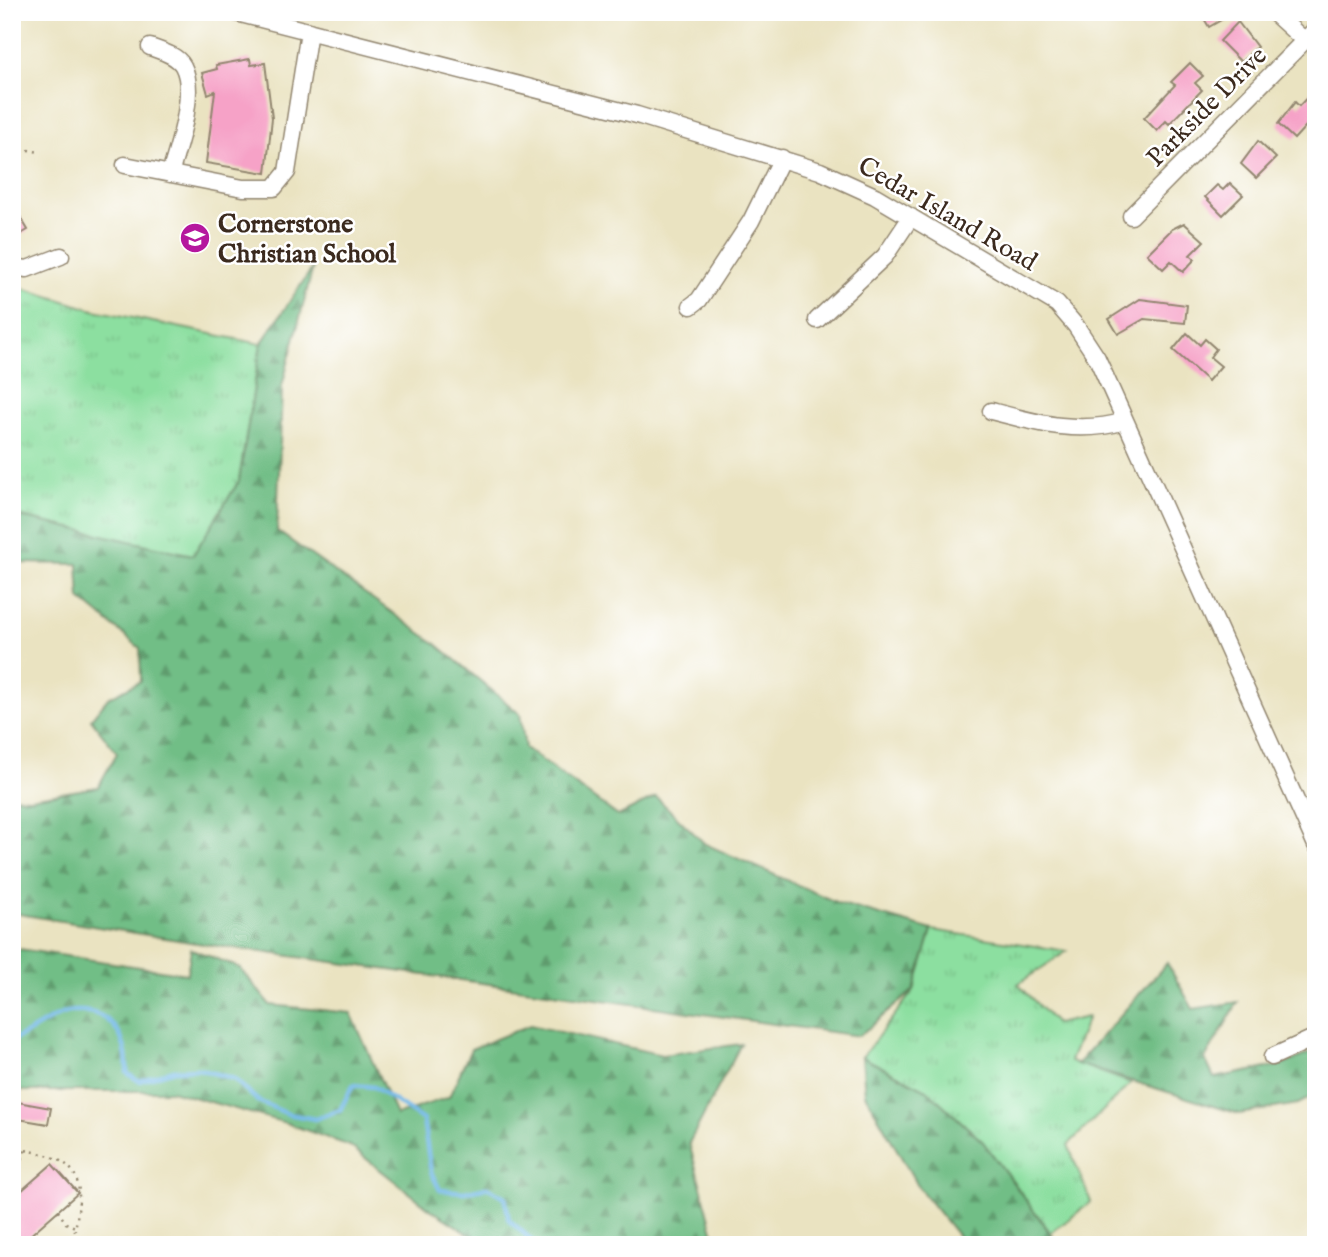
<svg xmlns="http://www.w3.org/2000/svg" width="1328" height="1257" viewBox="0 0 1328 1257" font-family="'IM FELL English',serif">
  <defs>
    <pattern id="grass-tufts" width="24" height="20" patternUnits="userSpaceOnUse" patternTransform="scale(1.75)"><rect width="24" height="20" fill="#8cdfa0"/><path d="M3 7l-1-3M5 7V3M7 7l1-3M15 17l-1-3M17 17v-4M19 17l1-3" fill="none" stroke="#7ac089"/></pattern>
    <pattern id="forest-firs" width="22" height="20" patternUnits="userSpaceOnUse" patternTransform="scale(1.75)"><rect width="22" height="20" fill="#71be86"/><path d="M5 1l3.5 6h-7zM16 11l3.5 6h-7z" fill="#5e9b6d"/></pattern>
  </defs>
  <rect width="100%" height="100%" fill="#fff"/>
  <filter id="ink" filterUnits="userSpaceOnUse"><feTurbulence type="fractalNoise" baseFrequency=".0143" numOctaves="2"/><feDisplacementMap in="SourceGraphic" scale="14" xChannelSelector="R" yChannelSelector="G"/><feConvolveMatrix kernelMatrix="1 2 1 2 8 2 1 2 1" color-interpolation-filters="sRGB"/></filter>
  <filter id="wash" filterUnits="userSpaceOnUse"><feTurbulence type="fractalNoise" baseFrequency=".00686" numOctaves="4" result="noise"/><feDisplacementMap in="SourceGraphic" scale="28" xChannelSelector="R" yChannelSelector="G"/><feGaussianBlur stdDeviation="1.57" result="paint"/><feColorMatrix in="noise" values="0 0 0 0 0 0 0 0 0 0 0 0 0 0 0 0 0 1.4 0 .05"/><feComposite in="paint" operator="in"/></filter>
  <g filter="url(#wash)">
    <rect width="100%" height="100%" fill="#eae3c1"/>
    <path fill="url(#grass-tufts)" stroke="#64845f" stroke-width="2" d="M12 285 94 310 261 344 239 481 193 556 12 515Z
      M932 930 1067 951 1018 984 1056 1024 1088 1017 1070 1061 1131 1083 1068 1145 1091 1202 1051 1233 983 1142 927 1090 862 1057 914 990Z"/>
    <path fill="url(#forest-firs)" stroke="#567452" stroke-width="2" d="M313 267 282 386 277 531 435 643 520 714 525 748 618 816 656 797 705 844 838 903 932 930 914 990 859 1036 190 942 12 913V797L30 798 98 787 117 753 91 719 108 698 141 681 140 648 80 599 78 564 12 563V515L193 555 239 481 261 344Z
      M12 948 187 974 191 949 240 968 270 1005 351 1013 396 1115 449 1097 471 1049 530 1025 662 1055 741 1044 689 1143 717 1245H486L430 1209 350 1146 286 1123 171 1091H12Z
      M1167 963 1193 1009 1238 1002 1205 1059 1214 1078 1283 1065 1316 1050V1095L1298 1104 1239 1114 1077 1064Z
      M862 1057 927 1090 983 1142 1059 1245H965L919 1188 865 1094Z"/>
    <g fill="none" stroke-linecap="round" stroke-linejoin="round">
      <path stroke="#70b7e7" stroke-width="4.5" d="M12 1040C33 1033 54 1012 76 1011 114 1010 128 1040 127 1073L139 1081 174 1070 199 1069 234 1079 258 1101 288 1114 315 1119 340 1110 353 1085 374 1087 423 1120 431 1172 440 1190 464 1192 487 1187 505 1197 509 1220 537 1245"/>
    </g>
    <g id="blocks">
      <path fill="#f6a2c7" d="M1200 12H1235L1209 27Z
        M1238 22 1257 47 1241 62 1220 41Z
        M250 59 251 65 265 63 272 118 266 173 206 163 215 91 208 94 202 73 217 69 216 65Z
        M1190 63 1203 76 1195 83 1202 90 1169 124 1166 121 1157 131 1144 118 1175 85 1171 82Z
        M1316 88V115L1294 139 1278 124 1295 102 1299 106Z
        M1258 141 1276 158 1256 178 1241 164Z
        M1230 183 1243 195 1223 215 1205 197 1217 185 1223 190Z
        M12 203 28 230 12 239Z
        M1184 223 1204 241 1190 255 1195 259 1183 272 1171 261 1163 269 1147 254 1172 229Z
        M1140 299 1187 305 1185 323 1144 319 1118 334 1109 319Z
        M1187 333 1200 345 1205 339 1216 349 1210 357 1221 366 1208 381 1173 350Z
        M12 1101 51 1108 48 1124 12 1118Z
        M52 1164 78 1193 19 1245H12V1199Z"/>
    </g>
  </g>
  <g filter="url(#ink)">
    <use href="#blocks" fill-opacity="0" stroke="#928670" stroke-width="2"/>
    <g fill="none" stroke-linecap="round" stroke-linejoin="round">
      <g stroke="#928670" stroke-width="19">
        <path id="minor" d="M233 12 637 115 820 171 875 196 1057 304 1076 326 1097 358 1316 845
          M1273 12 1305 41
          M150 47C161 51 177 55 183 66 197 92 178 147 170 174
          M125 165 243 188H274L287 172 309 31
          M1131 216 1316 29
          M12 267 27 269 61 256
          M691 306 699 300 751 221 782 158
          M817 320 885 256 911 217
          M991 411C1037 423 1079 435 1125 421
          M1272 1057 1316 1037"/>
      </g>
      <path stroke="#928670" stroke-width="2.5" stroke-dasharray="2 5" stroke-linecap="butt" d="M28 150 40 152
        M12 1148C85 1158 86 1177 72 1245
        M12 1177 20 1167 25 1150
        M58 1211 66 1223 75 1227"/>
      <use href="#minor" stroke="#fff" stroke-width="16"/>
    </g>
  </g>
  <defs>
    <g id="school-disc" transform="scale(1.575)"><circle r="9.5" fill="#b5179e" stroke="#fff"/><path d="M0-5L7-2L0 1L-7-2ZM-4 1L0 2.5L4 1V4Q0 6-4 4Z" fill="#fff"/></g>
  </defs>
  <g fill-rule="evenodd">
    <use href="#school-disc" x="195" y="238"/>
  </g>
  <g text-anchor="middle" stroke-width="5" stroke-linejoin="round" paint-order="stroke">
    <g font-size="26" fill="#3b2a1e" stroke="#fff">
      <text transform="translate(1206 106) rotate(-45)" y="9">Parkside Drive</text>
      <text transform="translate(948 213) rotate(30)" y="9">Cedar Island Road</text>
    </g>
    <g font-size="26" font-weight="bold" fill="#3b2a1e" stroke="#fff" text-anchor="start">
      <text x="218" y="232">Cornerstone<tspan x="218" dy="30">Christian School</tspan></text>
    </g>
  </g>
  <rect width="1328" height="1257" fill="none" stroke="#fff" stroke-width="42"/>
</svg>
